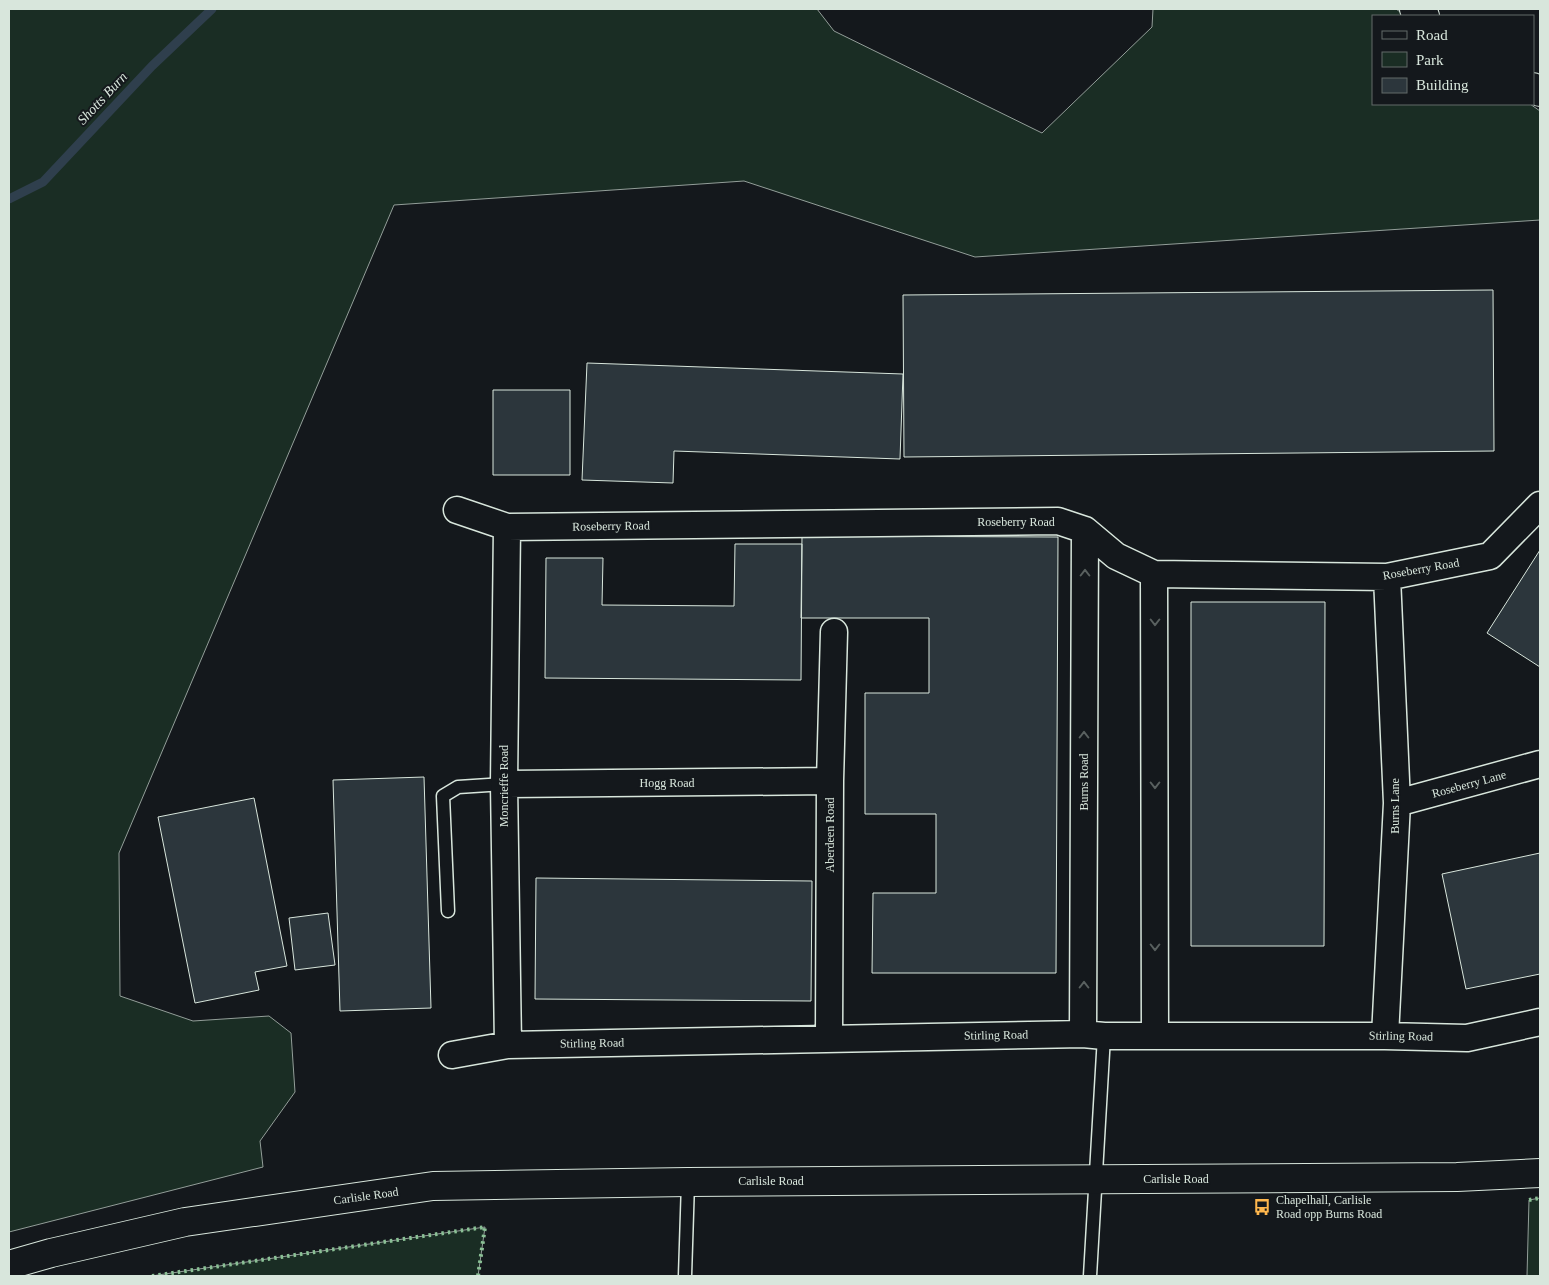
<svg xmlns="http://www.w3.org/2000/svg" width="1549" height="1285" viewBox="0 0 1549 1285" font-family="'Times New Roman',serif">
  <rect width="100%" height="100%" fill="#14181c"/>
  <path fill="#1a2d24" stroke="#939e99" d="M9 9H817L834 31 1042 133 1152 27 1153 9H1396L1406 16H1373V104H1530L1540 111V220L975 257 744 181 394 205 119 853 120 996 193 1021 269 1016 291 1033 295 1092 260 1141 263 1167 9 1232Z
    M1540 1198V1276H1527L1529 1200Z
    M485 1227 478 1276H152L158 1275Z"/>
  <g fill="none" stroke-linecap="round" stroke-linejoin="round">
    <path stroke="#2f3f4d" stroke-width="9" d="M9 199 43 182 152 66 212 9"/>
  </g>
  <path fill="#2c363c" stroke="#d8e6dc" d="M1493 290 1494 451 904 457 903 295Z
    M587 363 903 374 900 459 674 451 673 483 582 480Z
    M493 390H570V475H493Z
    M802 536 1058 537 1056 973H872L873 893H936V814H865V693H929V618H801Z
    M735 544H802L801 680 545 678 546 558H603L602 605 734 606Z
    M1540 550V667L1487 633Z
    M1191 602H1325L1324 946H1191Z
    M424 777 431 1008 340 1011 333 780Z
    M254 798 287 966 255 972 259 990 195 1003 158 817Z
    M1540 853V974L1466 989 1442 874Z
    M536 878 812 881 811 1001 535 999Z
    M328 913 335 965 295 970 289 918Z"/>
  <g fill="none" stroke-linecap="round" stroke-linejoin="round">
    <g stroke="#d8e6dc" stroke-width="15">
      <path id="service" d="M448 911 443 796 458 787 504 784
        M685 1276 688 1182
        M1090 1276 1104 1036"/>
    </g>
    <g stroke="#d8e6dc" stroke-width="29">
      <path id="minor" d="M457 510 507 527 1058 521 1085 530 1116 556 1154 574 1387 577 1490 556 1540 505
        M507 527 504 784 508 1045
        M1154 574 1155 1035
        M504 784 830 781
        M1397 803 1540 764
        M1083 1034 1085 530
        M1385 1036 1397 803 1387 577
        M829 1038 830 781 834 632
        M452 1055 508 1045 1083 1034 1104 1036H1385L1467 1038 1540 1022"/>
    </g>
    <g stroke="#d8e6dc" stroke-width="30">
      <path id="tertiary" d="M1414 9 1425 16
        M1533 87 1540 92"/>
    </g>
    <g stroke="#d8e6dc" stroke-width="30">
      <path id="primary" d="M9 1265 51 1253 185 1222 433 1186 688 1182 1457 1177 1540 1173"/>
    </g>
    <use href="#service" stroke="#14181c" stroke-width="12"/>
    <use href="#minor" stroke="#14181c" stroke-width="26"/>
    <use href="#tertiary" stroke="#14181c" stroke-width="28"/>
    <use href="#primary" stroke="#14181c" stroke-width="28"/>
    <path stroke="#8ac095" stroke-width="4" stroke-dasharray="2.5 4" stroke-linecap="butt" d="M1529 1200 1540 1198
      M152 1276 485 1227 478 1276"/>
  </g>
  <defs><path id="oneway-chevron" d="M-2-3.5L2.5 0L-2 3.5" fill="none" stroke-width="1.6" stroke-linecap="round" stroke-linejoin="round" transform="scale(1.25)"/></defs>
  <g stroke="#59605f">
    <use href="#oneway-chevron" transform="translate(1085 573) rotate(-90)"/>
    <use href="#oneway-chevron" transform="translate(1155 622) rotate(90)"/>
    <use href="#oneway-chevron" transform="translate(1084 735) rotate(-90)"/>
    <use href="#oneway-chevron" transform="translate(1155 785) rotate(90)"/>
    <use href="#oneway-chevron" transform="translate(1155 947) rotate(90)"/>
    <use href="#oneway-chevron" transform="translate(1084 985) rotate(-90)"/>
  </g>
  <defs>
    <g id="bus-bare" transform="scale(1.35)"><path d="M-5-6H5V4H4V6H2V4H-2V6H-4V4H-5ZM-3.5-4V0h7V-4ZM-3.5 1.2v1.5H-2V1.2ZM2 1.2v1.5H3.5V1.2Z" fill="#ffb74d" stroke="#14181c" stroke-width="2.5" paint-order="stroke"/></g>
  </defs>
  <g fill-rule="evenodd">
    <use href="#bus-bare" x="1262" y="1207"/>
  </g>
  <g text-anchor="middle" stroke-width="4" stroke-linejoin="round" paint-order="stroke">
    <g font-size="12" fill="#d8e6dc" stroke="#14181c">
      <text x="1016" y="526">Roseberry Road</text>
      <text transform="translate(611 526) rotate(-1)" y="4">Roseberry Road</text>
      <text transform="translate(1421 569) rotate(-10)" y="4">Roseberry Road</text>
      <text transform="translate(1084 782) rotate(-90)" y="4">Burns Road</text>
      <text x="667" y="787">Hogg Road</text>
      <text transform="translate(1469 784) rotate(-15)" y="4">Roseberry Lane</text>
      <text transform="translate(504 786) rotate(-90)" y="4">Moncrieffe Road</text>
      <text transform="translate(1395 806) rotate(-90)" y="4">Burns Lane</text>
      <text transform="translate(830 835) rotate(-90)" y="4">Aberdeen Road</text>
      <text transform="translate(996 1035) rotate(-1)" y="4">Stirling Road</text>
      <text transform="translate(1401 1036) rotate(1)" y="4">Stirling Road</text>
      <text transform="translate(592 1043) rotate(-1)" y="4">Stirling Road</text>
      <text x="1176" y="1183">Carlisle Road</text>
      <text x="771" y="1185">Carlisle Road</text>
      <text transform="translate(366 1196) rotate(-8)" y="4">Carlisle Road</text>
    </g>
    <g font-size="12" fill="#d8e6dc" stroke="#14181c" text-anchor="start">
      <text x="1276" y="1204">Chapelhall, Carlisle<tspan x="1276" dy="14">Road opp Burns Road</tspan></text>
    </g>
    <g font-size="14" font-style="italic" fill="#d8e6dc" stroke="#14181c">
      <text transform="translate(102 98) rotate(-47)" y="5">Shotts Burn</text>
    </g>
  </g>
  <rect width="1549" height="1285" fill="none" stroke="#d8e6dc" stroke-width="20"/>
  <rect x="1372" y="15" width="162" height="90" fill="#14181c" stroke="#626a69"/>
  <rect x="1382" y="31" width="25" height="8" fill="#14181c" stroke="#626a69"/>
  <text x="1416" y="40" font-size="15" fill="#d8e6dc">Road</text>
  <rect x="1382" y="52" width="25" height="15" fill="#1a2d24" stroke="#626a69"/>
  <text x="1416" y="65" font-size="15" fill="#d8e6dc">Park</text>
  <rect x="1382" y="78" width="25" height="15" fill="#2c363c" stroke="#626a69"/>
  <text x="1416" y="90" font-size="15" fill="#d8e6dc">Building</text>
</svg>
